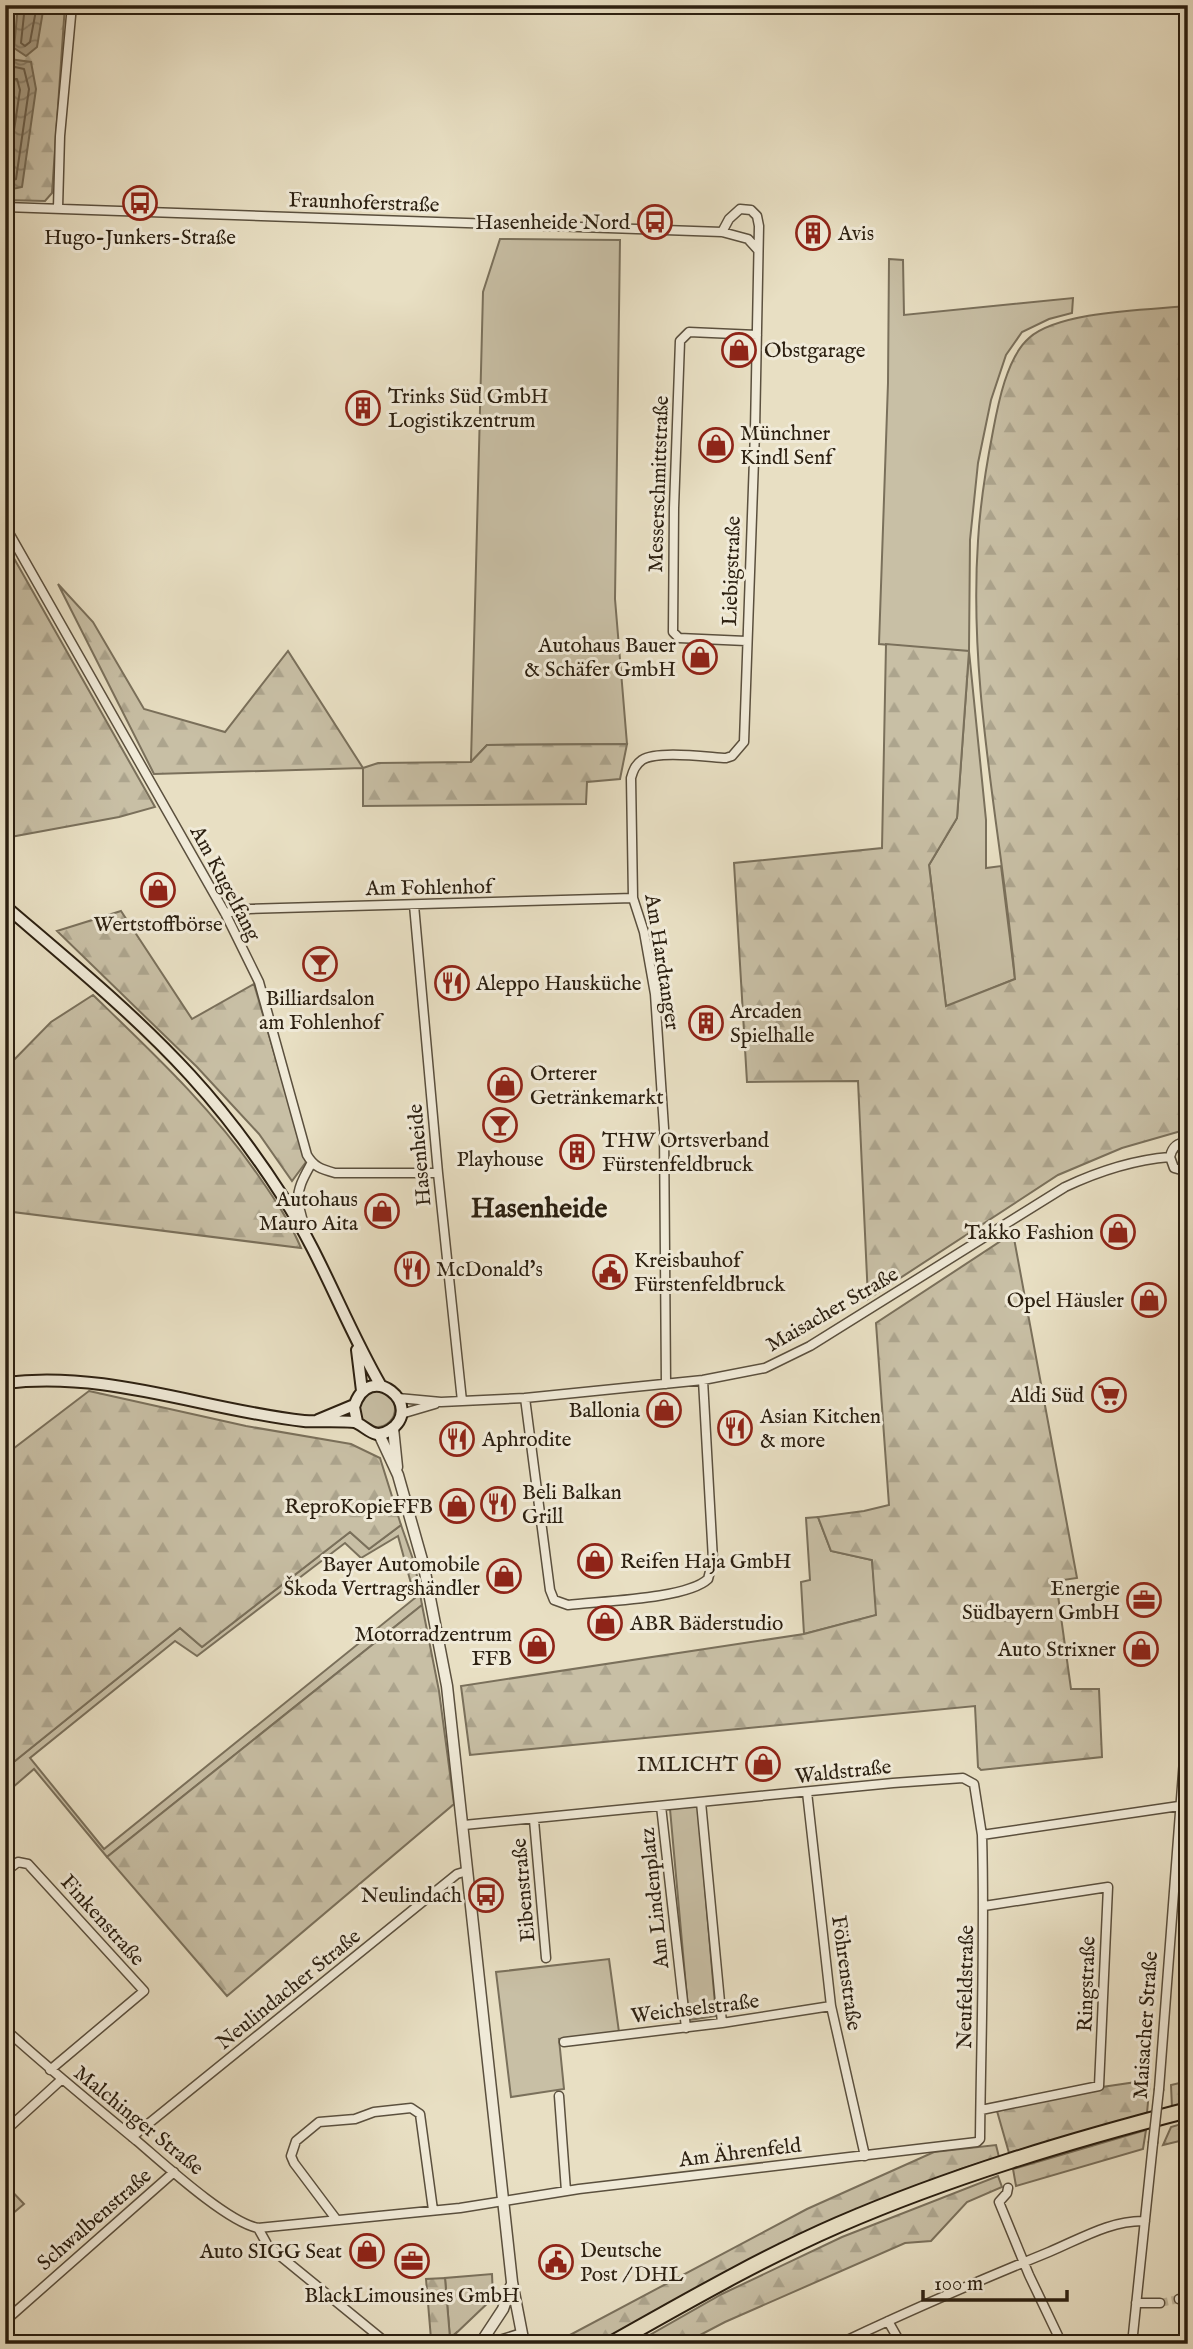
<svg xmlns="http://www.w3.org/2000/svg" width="1193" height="2349" viewBox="0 0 1193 2349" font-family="'IM FELL English',serif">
  <defs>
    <pattern id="forest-firs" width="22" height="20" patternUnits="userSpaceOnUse" patternTransform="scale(1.75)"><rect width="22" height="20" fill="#c8bfa5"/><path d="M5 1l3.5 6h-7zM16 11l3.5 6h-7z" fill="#aca48d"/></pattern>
    <pattern id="water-waves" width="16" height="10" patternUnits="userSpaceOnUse" patternTransform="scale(1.75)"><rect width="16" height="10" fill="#a89e86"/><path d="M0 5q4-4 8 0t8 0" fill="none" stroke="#89806c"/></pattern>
  </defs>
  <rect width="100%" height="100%" fill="#e8dfc3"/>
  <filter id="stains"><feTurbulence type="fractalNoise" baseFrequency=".00286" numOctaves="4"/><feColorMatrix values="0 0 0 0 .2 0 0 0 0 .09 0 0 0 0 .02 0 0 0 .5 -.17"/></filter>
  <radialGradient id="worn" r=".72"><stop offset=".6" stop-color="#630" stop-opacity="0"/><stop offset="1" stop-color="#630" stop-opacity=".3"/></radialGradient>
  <path fill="#c8bfa5" stroke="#7a705b" stroke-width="2" fill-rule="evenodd" d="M500 239 620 240 615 599 627 744 487 745 471 762 483 292Z
    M889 259 903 260 904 315 1073 298 1072 313 1049 319 1022 332 1006 355 991 400 978 463 970 540 969 651 986 820V868L1001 866 1015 979 946 1007 929 865 957 818 969 652 879 644 888 383Z
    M359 1409a18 18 0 1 1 36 0a18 18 0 1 1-36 0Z
    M818 1517 831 1551 872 1560 877 1615 804 1634 801 1582 810 1580 806 1518Z
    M401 1525 415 1565 422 1605 107 1857 34 1769 5 1794V1769L180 1628 202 1647 350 1532 369 1549ZM398 1536 415 1598 104 1849 30 1758 175 1641 197 1656 345 1543 361 1558Z
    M698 1806 716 2016 689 2020 670 1809Z
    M609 1959 619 2032 559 2039 564 2089 511 2097 496 1972Z
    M5 2184 24 2204 5 2220Z
    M492 2274 493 2298 450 2339 445 2278Z"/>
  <path fill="url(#forest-firs)" stroke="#7a705b" stroke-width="2" d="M5 5H65L52 193 45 201 5 200Z
    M1188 306V1129L1122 1148 1058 1175 868 1299 858 1081 747 1082 734 863 882 848 886 644 969 651 957 818 929 865 946 1006 1015 979C1002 834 968 688 978 541 980 505 986 467 993 431 998 404 1007 357 1029 338 1059 311 1147 310 1188 306Z
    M5 545 7 546 155 807 119 817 5 838Z
    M58 584 93 622 144 709 225 732 288 651 363 768 378 763 471 762 487 745 627 744 620 779 587 782 586 804 363 806V768L154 774Z
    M121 911 192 1019 254 984 306 1162 292 1181 259 1134 197 1067 57 931Z
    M93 995C153 1053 213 1109 260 1178 276 1201 290 1222 301 1248L5 1211V1069L51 1022Z
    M1013 1233 1077 1578 1056 1581 1071 1689H1099L1102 1757 981 1770 978 1767 975 1706 470 1755 461 1686 804 1634 876 1615 872 1560 831 1551 818 1517 864 1511 889 1505 876 1323Z
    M89 1391 246 1426 351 1444 380 1458 401 1525 369 1549 350 1532 202 1647 180 1628 5 1769V1455Z
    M422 1605 439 1691 454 1804 227 1996 107 1857Z
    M1150 2080 1147 2113 1009 2153 997 2111 1102 2087Z
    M1188 2081V2104L1172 2108 1171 2085Z
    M1188 2122V2139L1163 2145 1171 2127Z
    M1146 2130 1143 2149 1016 2186 1013 2169Z
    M996 2145 999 2157 961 2169 834 2221 711 2281 599 2344H553L807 2209 934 2152Z
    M998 2176 1002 2187 967 2202 931 2241 905 2243 725 2322 683 2344H634L722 2294 842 2237Z
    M445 2278 450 2338 456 2333V2344H423L431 2339 426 2279Z"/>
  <path fill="url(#water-waves)" stroke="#766c57" stroke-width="2" d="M18 5H44L37 47 26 56 14 48Z
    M9 59 31 62 36 89 22 187 8 190 5 188V100Z"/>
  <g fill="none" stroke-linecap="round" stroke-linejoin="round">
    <path stroke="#6a5f4c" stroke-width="2" d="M25 5 21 43 25 46 30 42 37 5
      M5 71 15 67 24 69 29 89 16 179 5 183
      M5 80 17 79 20 90 8 171 5 174"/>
    <path stroke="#c2b99f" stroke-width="8" stroke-dasharray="8 4" stroke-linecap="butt" d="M1160 2303 1179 2299"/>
    <g stroke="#5b503e" stroke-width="11">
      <path id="minor" d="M5 207 722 232 748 239 758 250
        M58 208 60 136 72 5
        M5 526 225 913 259 982 307 1155C314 1167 321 1169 335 1173H438
        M746 641 679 638 673 632 674 508 680 341 689 332 757 335
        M414 905 438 1173 462 1401
        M225 913 249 909 633 898
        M1188 1143C1178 1142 1172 1147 1170 1157L1174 1168 1188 1172
        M304 1231C304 1221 300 1212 298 1202 297 1188 305 1175 311 1164
        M666 1384 664 1128 655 994 644 932 633 898 631 778C633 771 635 765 642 760 657 750 707 757 726 758L732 756 744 742 755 431 759 226 757 216 751 210 740 209 729 219 722 232
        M398 1398 441 1402 525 1398 703 1380 765 1368 810 1346 1065 1187C1099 1171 1132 1160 1170 1157
        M525 1398 550 1590 554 1600 568 1605C601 1601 687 1599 708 1579L713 1560 703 1380
        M401 1414 435 1404
        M807 1792 831 2006 865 2156
        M701 1802 722 2023
        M661 1806 686 2028
        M534 1820 546 1958
        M464 1825 893 1783 963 1778 974 1784 982 1835 1179 1806
        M5 1872 18 1862 28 1864 144 1991 50 2070
        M5 2029C48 2068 92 2104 137 2141 163 2163 227 2222 258 2228L460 2208 579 2189 977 2142 980 2139C981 2038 985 1937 982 1835
        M564 2042 722 2023 831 2006
        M1159 2089 1188 1707
        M559 2096 566 2191
        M981 2110 1099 2086 1108 1887 984 1906
        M5 2131 61 2080
        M132 2137 457 1874 467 1871
        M1008 2188 1007 2193 999 2202 1029 2275 1062 2344
        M336 2219 294 2163 291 2156 296 2141 319 2122 355 2119 374 2112 411 2108 420 2114 433 2210
        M258 2228 268 2246 388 2344
        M1179 2299 1188 2298
        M1136 2303H1160
        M5 2321 174 2172
        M888 2321 901 2344
        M839 2344C908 2311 978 2281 1049 2252 1080 2239 1111 2220 1145 2221
        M1132 2344 1153 2143"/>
    </g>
    <g stroke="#5b503e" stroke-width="13">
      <path id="tertiary" d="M393 1428 397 1467
        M379 1434 398 1475 424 1567 447 1686 512 2282 524 2344
        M480 2344 503 2309 511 2286
        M490 2344 522 2334"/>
    </g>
    <g stroke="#2c2011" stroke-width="14">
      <path id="secondary" d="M5 906C68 960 133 1013 190 1075 224 1112 256 1155 283 1197 322 1257 345 1324 381 1386
        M357 1350 362 1391
        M5 1383C108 1370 204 1410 304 1421 314 1422 352 1420 357 1423 369 1429 375 1440 390 1430 426 1406 369 1358 354 1407L357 1422
        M318 1420 354 1405"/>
    </g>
    <g stroke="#2c2011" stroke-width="18">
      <path id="trunk" d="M611 2344C686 2302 760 2259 838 2225 951 2176 1069 2141 1188 2110"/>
    </g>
    <use href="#minor" stroke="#f0ead8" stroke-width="8"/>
    <use href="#tertiary" stroke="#f0ead8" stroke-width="10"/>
    <use href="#secondary" stroke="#f0ead8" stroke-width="10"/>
    <use href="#trunk" stroke="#e8dfc3" stroke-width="14"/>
    <g stroke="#5b503e" stroke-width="11" stroke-linecap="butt">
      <path id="minor-bridge" d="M1153 2143 1159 2089"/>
    </g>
    <use href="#minor-bridge" stroke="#f0ead8" stroke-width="8"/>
  </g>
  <defs>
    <g id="bus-ring" transform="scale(1.75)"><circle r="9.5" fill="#f0ead8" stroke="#8f2418" stroke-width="1.5"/><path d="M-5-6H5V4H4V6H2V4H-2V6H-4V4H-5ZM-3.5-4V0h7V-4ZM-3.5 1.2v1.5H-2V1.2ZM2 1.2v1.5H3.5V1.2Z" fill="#8f2418"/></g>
    <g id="building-ring" transform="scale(1.75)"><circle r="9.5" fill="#f0ead8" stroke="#8f2418" stroke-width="1.5"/><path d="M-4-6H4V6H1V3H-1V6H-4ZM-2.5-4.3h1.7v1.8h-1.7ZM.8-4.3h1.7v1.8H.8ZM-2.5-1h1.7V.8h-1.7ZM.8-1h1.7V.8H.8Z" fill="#8f2418"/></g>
    <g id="shop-ring" transform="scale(1.75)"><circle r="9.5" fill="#f0ead8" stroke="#8f2418" stroke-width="1.5"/><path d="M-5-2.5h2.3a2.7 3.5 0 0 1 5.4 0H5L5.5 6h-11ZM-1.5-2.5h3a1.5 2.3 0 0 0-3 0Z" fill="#8f2418"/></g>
    <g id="bar-ring" transform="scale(1.75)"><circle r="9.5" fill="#f0ead8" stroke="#8f2418" stroke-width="1.5"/><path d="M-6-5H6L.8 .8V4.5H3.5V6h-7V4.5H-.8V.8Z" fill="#8f2418"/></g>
    <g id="restaurant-ring" transform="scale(1.75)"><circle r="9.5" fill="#f0ead8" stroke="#8f2418" stroke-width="1.5"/><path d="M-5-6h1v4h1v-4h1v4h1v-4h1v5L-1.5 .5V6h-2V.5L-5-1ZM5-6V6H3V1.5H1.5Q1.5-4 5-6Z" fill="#8f2418"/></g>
    <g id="civic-ring" transform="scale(1.75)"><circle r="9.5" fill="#f0ead8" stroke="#8f2418" stroke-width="1.5"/><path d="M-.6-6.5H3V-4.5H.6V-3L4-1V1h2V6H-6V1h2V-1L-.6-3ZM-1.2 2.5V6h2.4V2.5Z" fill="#8f2418"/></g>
    <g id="supermarket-ring" transform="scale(1.75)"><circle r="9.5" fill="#f0ead8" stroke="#8f2418" stroke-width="1.5"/><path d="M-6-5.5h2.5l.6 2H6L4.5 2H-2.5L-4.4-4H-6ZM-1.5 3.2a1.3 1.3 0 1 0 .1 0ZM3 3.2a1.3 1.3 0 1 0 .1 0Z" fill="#8f2418"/></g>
    <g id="office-ring" transform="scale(1.75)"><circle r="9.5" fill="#f0ead8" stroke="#8f2418" stroke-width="1.5"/><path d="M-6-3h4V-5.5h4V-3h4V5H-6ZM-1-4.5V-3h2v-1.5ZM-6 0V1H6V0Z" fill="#8f2418"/></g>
  </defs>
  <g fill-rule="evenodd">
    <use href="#bus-ring" x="140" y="203"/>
    <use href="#bus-ring" x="655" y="222"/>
    <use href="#building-ring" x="813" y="233"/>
    <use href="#shop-ring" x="739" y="350"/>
    <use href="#building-ring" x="363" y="408"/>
    <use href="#shop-ring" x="716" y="445"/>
    <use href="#shop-ring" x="700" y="657"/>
    <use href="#shop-ring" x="158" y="890"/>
    <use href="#bar-ring" x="320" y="964"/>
    <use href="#restaurant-ring" x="452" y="983"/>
    <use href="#building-ring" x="706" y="1023"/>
    <use href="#shop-ring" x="505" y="1085"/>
    <use href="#bar-ring" x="500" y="1125"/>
    <use href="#building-ring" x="577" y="1152"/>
    <use href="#shop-ring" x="382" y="1211"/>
    <use href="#shop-ring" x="1118" y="1232"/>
    <use href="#restaurant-ring" x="412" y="1269"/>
    <use href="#civic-ring" x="610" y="1272"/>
    <use href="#shop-ring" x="1149" y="1300"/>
    <use href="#supermarket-ring" x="1109" y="1395"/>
    <use href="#shop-ring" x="664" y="1410"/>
    <use href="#restaurant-ring" x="735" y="1428"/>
    <use href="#restaurant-ring" x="457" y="1439"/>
    <use href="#restaurant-ring" x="498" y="1504"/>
    <use href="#shop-ring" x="457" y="1506"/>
    <use href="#shop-ring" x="595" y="1561"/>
    <use href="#shop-ring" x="504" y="1576"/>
    <use href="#office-ring" x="1144" y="1600"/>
    <use href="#shop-ring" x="605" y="1623"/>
    <use href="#shop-ring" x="537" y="1646"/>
    <use href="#shop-ring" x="1141" y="1649"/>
    <use href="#shop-ring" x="763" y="1764"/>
    <use href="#bus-ring" x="486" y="1895"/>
    <use href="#shop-ring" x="367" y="2251"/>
    <use href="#office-ring" x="412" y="2261"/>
    <use href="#civic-ring" x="556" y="2262"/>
  </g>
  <g text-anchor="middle" stroke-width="6" stroke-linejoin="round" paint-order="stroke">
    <g font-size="21" fill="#2c2011" stroke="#f0ead8">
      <text transform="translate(364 202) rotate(2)" y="7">Fraunhoferstraße</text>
      <text transform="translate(658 484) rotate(-88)" y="7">Messerschmittstraße</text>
      <text transform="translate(731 571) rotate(-88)" y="7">Liebigstraße</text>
      <text transform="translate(226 883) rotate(62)" y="7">Am Kugelfang</text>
      <text transform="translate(429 887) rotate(-1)" y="7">Am Fohlenhof</text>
      <text transform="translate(663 962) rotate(81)" y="7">Am Hardtanger</text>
      <text transform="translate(419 1155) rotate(-95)" y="7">Hasenheide</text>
      <text transform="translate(832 1309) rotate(-30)" y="7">Maisacher Straße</text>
      <text transform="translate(843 1771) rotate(-6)" y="7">Waldstraße</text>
      <text transform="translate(523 1890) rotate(-95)" y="7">Eibenstraße</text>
      <text transform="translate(654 1898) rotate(-96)" y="7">Am Lindenplatz</text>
      <text transform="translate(103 1920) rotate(48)" y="7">Finkenstraße</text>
      <text transform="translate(847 1973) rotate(82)" y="7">Föhrenstraße</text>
      <text transform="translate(1086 1984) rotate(-88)" y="7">Ringstraße</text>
      <text transform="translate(965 1987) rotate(-89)" y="7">Neufeldstraße</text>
      <text transform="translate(288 1989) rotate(-39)" y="7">Neulindacher Straße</text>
      <text transform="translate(695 2008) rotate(-7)" y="7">Weichselstraße</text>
      <text transform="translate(1145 2025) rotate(-86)" y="7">Maisacher Straße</text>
      <text transform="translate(139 2120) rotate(39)" y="7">Malchinger Straße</text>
      <text transform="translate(740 2152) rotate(-7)" y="7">Am Ährenfeld</text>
      <text transform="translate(94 2219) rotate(-41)" y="7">Schwalbenstraße</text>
    </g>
    <g font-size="21" fill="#2c2011" stroke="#f0ead8" text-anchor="start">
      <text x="630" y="229" text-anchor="end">Hasenheide Nord</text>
      <text x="838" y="240">Avis</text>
      <text x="140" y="244" text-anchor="middle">Hugo-Junkers-Straße</text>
      <text x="764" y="357">Obstgarage</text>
      <text x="388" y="403">Trinks Süd GmbH<tspan x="388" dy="24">Logistikzentrum</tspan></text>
      <text x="740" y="440">Münchner<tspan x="740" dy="24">Kindl Senf</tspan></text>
      <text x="676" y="652" text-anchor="end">Autohaus Bauer<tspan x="676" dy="24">&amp; Schäfer GmbH</tspan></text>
      <text x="158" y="931" text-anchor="middle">Wertstoffbörse</text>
      <text x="476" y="990">Aleppo Hausküche</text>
      <text x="320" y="1005" text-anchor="middle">Billiardsalon<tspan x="320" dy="24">am Fohlenhof</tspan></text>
      <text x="730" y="1018">Arcaden<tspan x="730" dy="24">Spielhalle</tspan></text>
      <text x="530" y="1080">Orterer<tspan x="530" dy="24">Getränkemarkt</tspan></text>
      <text x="602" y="1147">THW Ortsverband<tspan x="602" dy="24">Fürstenfeldbruck</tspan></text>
      <text x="500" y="1166" text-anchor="middle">Playhouse</text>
      <text x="358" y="1206" text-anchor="end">Autohaus<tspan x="358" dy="24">Mauro Aita</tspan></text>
      <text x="1094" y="1239" text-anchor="end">Takko Fashion</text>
      <text x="634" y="1267">Kreisbauhof<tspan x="634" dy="24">Fürstenfeldbruck</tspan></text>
      <text x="436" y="1276">McDonald's</text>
      <text x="1124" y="1307" text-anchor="end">Opel Häusler</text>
      <text x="1084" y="1402" text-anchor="end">Aldi Süd</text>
      <text x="640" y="1417" text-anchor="end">Ballonia</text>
      <text x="760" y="1423">Asian Kitchen<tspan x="760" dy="24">&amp; more</tspan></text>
      <text x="482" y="1446">Aphrodite</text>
      <text x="522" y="1499">Beli Balkan<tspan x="522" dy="24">Grill</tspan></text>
      <text x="433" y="1513" text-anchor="end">ReproKopieFFB</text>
      <text x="620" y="1568">Reifen Haja GmbH</text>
      <text x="480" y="1571" text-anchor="end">Bayer Automobile<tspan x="480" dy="24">Škoda Vertragshändler</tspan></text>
      <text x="1120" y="1595" text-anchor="end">Energie<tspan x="1120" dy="24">Südbayern GmbH</tspan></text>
      <text x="630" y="1630">ABR Bäderstudio</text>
      <text x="512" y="1641" text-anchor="end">Motorradzentrum<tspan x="512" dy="24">FFB</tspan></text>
      <text x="1116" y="1656" text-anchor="end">Auto Strixner</text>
      <text x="738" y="1771" text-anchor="end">IMLICHT</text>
      <text x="462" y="1902" text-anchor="end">Neulindach</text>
      <text x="580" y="2257">Deutsche<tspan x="580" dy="24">Post / DHL</tspan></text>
      <text x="342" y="2258" text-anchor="end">Auto SIGG Seat</text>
      <text x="412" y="2302" text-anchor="middle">BlackLimousines GmbH</text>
    </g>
    <g font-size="28" font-weight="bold" fill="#2c2011" stroke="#f0ead8">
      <text x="539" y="1217">Hasenheide</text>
    </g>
  </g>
  <rect width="1193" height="2349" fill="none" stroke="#e8dfc3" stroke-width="28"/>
  <rect x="7" y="7" width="1179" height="2335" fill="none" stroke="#2c2011" stroke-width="3.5"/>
  <rect x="14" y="14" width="1165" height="2321" fill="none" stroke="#2c2011" stroke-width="2"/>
  <path d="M923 2290v10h144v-10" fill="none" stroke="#2c2011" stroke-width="3.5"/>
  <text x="934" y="2290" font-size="21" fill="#2c2011" stroke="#f0ead8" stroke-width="5" paint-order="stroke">100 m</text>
  <rect width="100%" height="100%" filter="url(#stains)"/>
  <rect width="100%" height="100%" fill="url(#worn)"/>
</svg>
